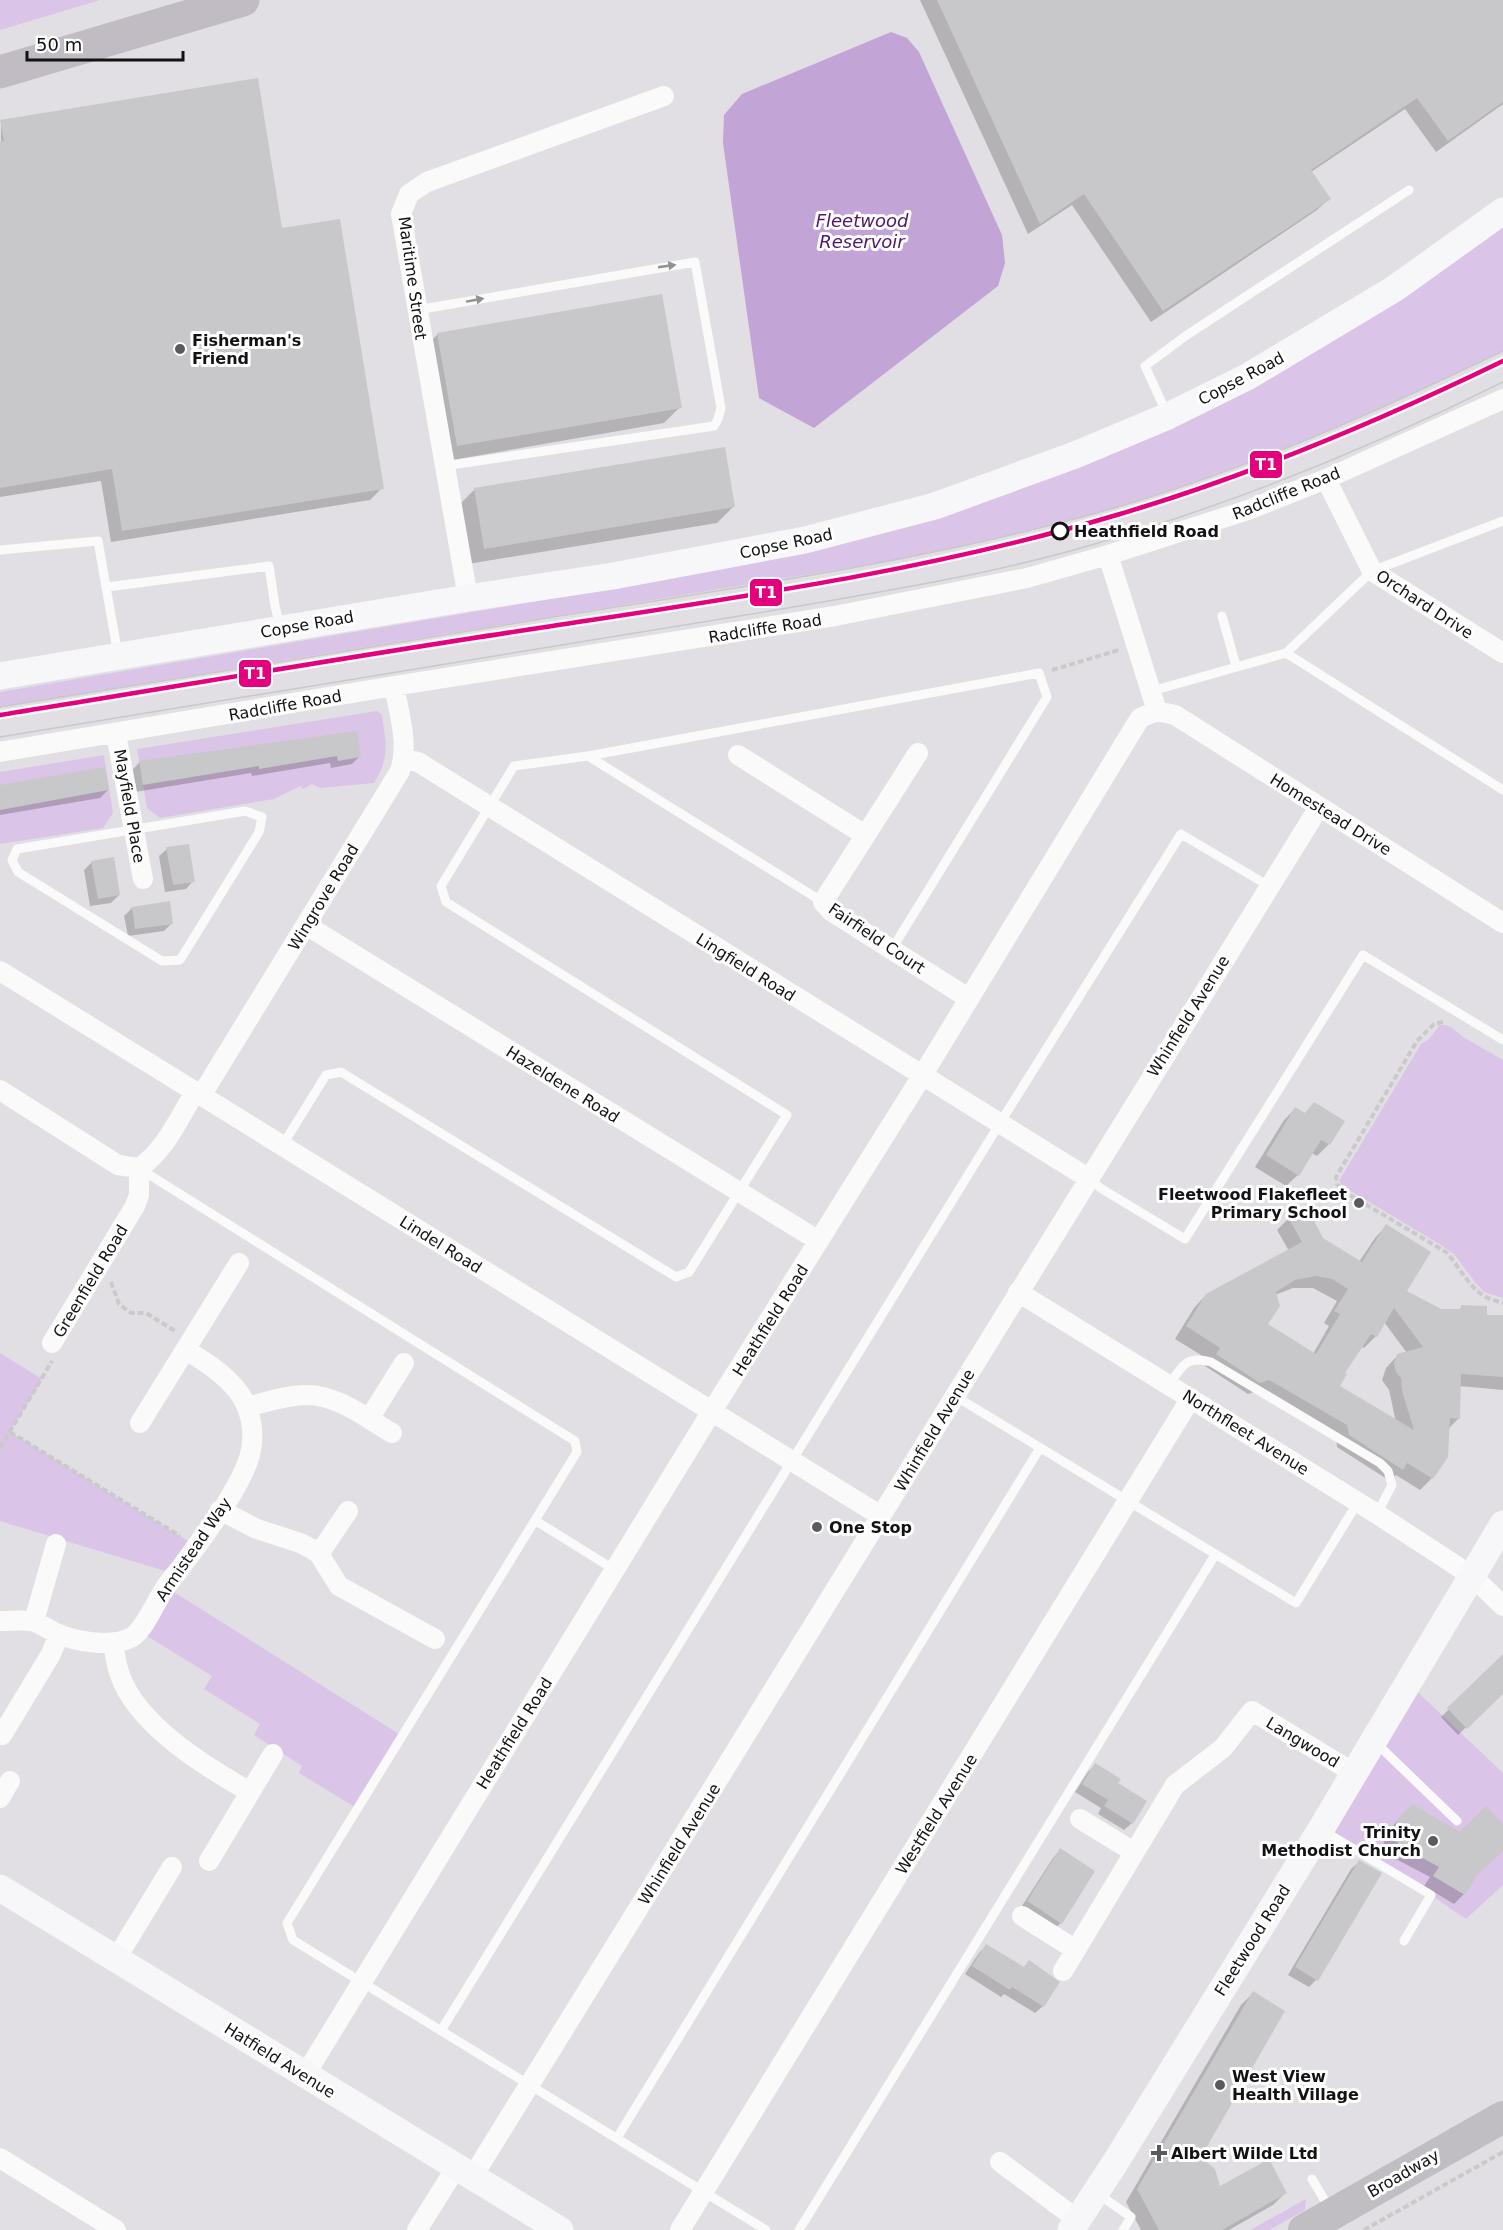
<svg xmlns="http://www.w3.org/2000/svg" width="1503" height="2230" viewBox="0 0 1503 2230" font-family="'DejaVu Sans',sans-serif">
  <rect width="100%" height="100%" fill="#e1dfe3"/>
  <path fill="#dac4e8" d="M0 0H100L0 30Z
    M1503 211V351C1395 403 1286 452 1172 490 1084 519 994 540 903 559L0 707V692L609 589 1090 463Z
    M377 711 382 715C386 743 390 758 374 783L320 788 312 784 303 789 300 786 274 799 160 818 147 808 137 749Z
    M104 755 113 813 103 828 0 844V772Z
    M1440 1025H1445L1451 1027 1463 1037 1503 1060V1298L1484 1292 1474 1281 1454 1254 1441 1245 1344 1187 1339 1181 1421 1044 1428 1040Z
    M0 1353 42 1379 10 1432 196 1546 175 1574 0 1521Z
    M166 1587 402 1736 358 1809 299 1773 302 1766 254 1735 260 1724 204 1689 212 1676 139 1631Z
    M1408 1683 1503 1773V1885L1466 1919 1431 1895 1321 1829Z
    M1306 2199 1305 2210 1269 2230H1250Z"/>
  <path fill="#c3a4d6" d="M891 32 907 38 919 52 1002 235 1005 263 998 286 814 428 759 398 723 143 724 115 742 94Z"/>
  <path fill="#0003" fill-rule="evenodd" d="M920 0H1503V104L1436 152 1405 109 1311 172 1329 199 1317 210 1151 322 1072 205 1028 234Z
    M1 121 281 230 382 488 370 500 111 542 101 481 0 497Z
    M438 334 680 407 664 423 441 462 422 350Z
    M475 489 733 507 717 523 468 564 459 505Z
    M356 733 360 756 352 764 331 768 330 763 252 776 251 773 135 792 132 770 140 762Z
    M0 787 108 790 100 798 0 815Z
    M167 849 193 881 186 889 165 892 159 856Z
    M92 862 119 895 111 903 90 906 84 870Z
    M132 908 172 923 164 931 128 936 124 916Z
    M1296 1108 1304 1114 1308 1110 1329 1144 1317 1156 1312 1153 1298 1175 1286 1186 1255 1167 1284 1120Z
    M1289 1218 1359 1262 1375 1238 1386 1226 1405 1291 1441 1311 1458 1310 1462 1307 1486 1317H1503V1390L1459 1386V1418L1448 1429 1432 1478 1420 1490 1396 1475 1390 1481 1337 1447 1336 1437 1257 1391 1248 1394 1205 1366 1209 1360 1175 1339 1194 1308 1206 1295 1289 1251 1277 1230ZM1293 1288H1313L1337 1301 1324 1323 1329 1326 1313 1354 1266 1324 1275 1295ZM1384 1322 1407 1353 1398 1355 1386 1368 1382 1380 1389 1390 1396 1422 1338 1386 1343 1374 1362 1347 1364 1348 1376 1336Z
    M1496 1663 1503 1671V1692L1458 1735 1441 1717Z
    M1095 1765 1116 1784 1132 1823 1124 1830 1098 1814 1101 1808 1075 1792 1088 1772Z
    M1402 1816 1460 1834 1503 1826V1850L1474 1876 1464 1894 1454 1904 1424 1886 1430 1877 1394 1858 1382 1848 1388 1831Z
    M1060 1850 1061 1923 1053 1930 1020 1909 1053 1858Z
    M1359 1862 1316 1980 1309 1987 1288 1975 1351 1869Z
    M986 1946 1023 1968 1043 2006 1035 2013 1004 1994 1001 1997 965 1974 979 1953Z
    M1253 1993 1199 2157 1220 2188 1285 2193 1273 2205 1229 2230H1141L1126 2202 1241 2005Z"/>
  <path fill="#c8c7ca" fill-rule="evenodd" d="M937 0H1503V102L1448 141 1417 98 1311 170 1331 199 1163 311 1084 194 1040 224Z
    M258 78 282 228 340 219 384 489 122 531 112 469 0 488V142L4 141 0 120Z
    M662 294 682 408 457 446 437 333Z
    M725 447 735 507 484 549 474 488Z
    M357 731 361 757 338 761 337 756 259 769V766L143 785 139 761Z
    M105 767 109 790 0 810V785Z
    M189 844 195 882 173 885 166 847Z
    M114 857 120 895 98 899 91 861Z
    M170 901 173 924 135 929 132 907Z
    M1314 1102 1345 1121 1330 1145 1321 1140 1299 1176 1266 1155 1295 1107 1305 1113Z
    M1307 1207 1323 1238 1362 1262 1386 1224 1431 1252 1407 1291 1441 1309H1461V1305L1487 1306V1315H1503V1377L1461 1374 1460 1419 1450 1418 1448 1457 1433 1479 1407 1463 1403 1470 1349 1435 1347 1425 1269 1380 1260 1383 1216 1354 1220 1348 1186 1326 1206 1294 1302 1242 1288 1217ZM1316 1276 1332 1279 1348 1289 1334 1311 1340 1314 1316 1354 1268 1324 1280 1306 1276 1292 1295 1280ZM1394 1308 1423 1347 1397 1354 1394 1363 1396 1372 1401 1378 1402 1391 1414 1430 1340 1386 1347 1374 1345 1373 1371 1334 1377 1337Z
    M1503 1654V1694L1467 1729 1447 1708Z
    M1095 1763 1121 1779 1118 1783 1147 1801 1133 1824 1104 1806 1108 1800 1082 1784Z
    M1412 1804 1460 1832 1486 1806 1503 1824V1851L1477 1875 1465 1895 1433 1876 1439 1867 1404 1848 1391 1838 1398 1819Z
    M1060 1848 1095 1871 1062 1924 1027 1901Z
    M1359 1860 1382 1873 1318 1981 1295 1967Z
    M986 1944 1024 1967 1029 1960 1060 1982 1044 2007 1012 1987 1010 1990 972 1966Z
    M1253 1991 1285 2011 1201 2157 1215 2169 1220 2186 1269 2159 1287 2193 1222 2230H1159L1137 2189Z"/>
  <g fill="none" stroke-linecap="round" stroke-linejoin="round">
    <path stroke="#cacaca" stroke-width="4" stroke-dasharray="6 3" stroke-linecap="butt" d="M1052 670 1119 650
      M1443 1022 1434 1024 1417 1041 1336 1177 1337 1184 1343 1191 1446 1252C1459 1266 1468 1286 1484 1296 1490 1300 1497 1301 1503 1303
      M111 1282 119 1304 131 1313H146L175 1331
      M10 1432 180 1536
      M0 1448 52 1361
      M1364 2230 1503 2152"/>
    <path stroke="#fafafb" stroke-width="9" d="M417 310 695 262 721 408 718 419 714 426 444 466
      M1167 414 1145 366 1187 335 1409 190
      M0 550 98 541 118 655
      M107 587 269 566 275 606 280 626
      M1222 616 1236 666
      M1286 653 1503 790
      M1152 691 1286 653 1372 571 1503 521
      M588 756 823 902
      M245 811 262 817 259 832 180 960 162 961 18 872 12 860 17 849Z
      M282 1146 326 1075 341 1072 676 1277 689 1272 787 1115 446 902 441 886 514 766 588 756 1039 673 1047 697 892 949
      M140 1169 575 1441 577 1452 287 1923 293 1940 766 2230
      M1089 1179 1102 1189 1185 1239 1363 955 1503 1040
      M1169 1385C1182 1366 1186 1355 1211 1362L1380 1463 1388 1471 1392 1485 1377 1514
      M955 1396 1296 1603 1358 1502
      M536 1521 615 1570
      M1375 1742 1457 1821
      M1322 1830 1431 1895 1404 1941
      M442 2029 1000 1123 1181 834 1269 886
      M617 2138 1040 1448
      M1312 2179 1331 2211
      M1098 2194 1131 2217 1123 2230
      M799 2230 1215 1555"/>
    <path stroke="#fafafb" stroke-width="20" d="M1326 479 1372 571 1503 653
      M1108 555 1157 711
      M468 598 401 214 409 194 427 182 664 96
      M1157 711 1175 715 1503 923
      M116 734 143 879
      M0 752 394 686 835 616 1027 578 1108 555 1248 510 1326 479 1503 399
      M918 753 823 902 831 911 968 998
      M738 755 865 835
      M404 759 418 762 1088 1178
      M306 925 819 1241
      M0 971 881 1516
      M0 1090 118 1165 139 1168V1195L135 1206 52 1343
      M201 1096 400 771C409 744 399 713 394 686
      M139 1168C165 1151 179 1118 195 1092
      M1018 1292 1377 1514 1472 1576 1503 1606
      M247 1407C267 1402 287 1395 307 1395 338 1395 366 1418 392 1433
      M369 1419 404 1363
      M140 1423 239 1263
      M220 1510 257 1529 300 1543 312 1549 319 1554 339 1586 435 1639
      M319 1554 348 1511
      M0 1621C10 1621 22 1620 32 1621 40 1623 49 1630 56 1633 76 1642 113 1648 132 1637 145 1629 156 1601 165 1588 169 1582 174 1576 179 1570 200 1541 239 1491 249 1458 256 1435 252 1408 236 1389 223 1373 204 1361 186 1350
      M34 1621 56 1544
      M113 1643C115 1654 116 1665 120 1675 137 1725 206 1767 250 1792
      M2 1735 51 1654 59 1634
      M0 1798 10 1781
      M1080 1819 1134 1852
      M209 1861 273 1754
      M1022 1916 1076 1950
      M116 1959 172 1867
      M1063 1971 1175 1785 1223 1748 1252 1711 1354 1773
      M305 2075 712 1411 922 1076 1140 718 1157 711
      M0 2158 116 2230
      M1000 2162 1078 2220
      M473 2176 1319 807
      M417 2230 457 2166
      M680 2230 1191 1398"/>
    <path stroke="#f7f6f8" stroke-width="27" d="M0 676 468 598 613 576 805 540 935 506 1075 455 1168 416 1247 377 1394 289 1503 211
      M0 1888 560 2230
      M1071 2230 1115 2163 1321 1829 1503 1524"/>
    <path stroke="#c1bec3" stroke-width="32" d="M1304 2230 1503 2117"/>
    <path stroke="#c1bcc4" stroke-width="33" d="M0 72 243 0"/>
    <path stroke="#c8c8c9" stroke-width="1.5" d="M0 707C193 677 385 644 578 613 760 584 943 558 1121 506 1253 467 1379 411 1503 351
      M0 737 788 608C886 591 985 575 1081 548 1227 506 1367 450 1503 382"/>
    <g stroke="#fff" stroke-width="9">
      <path id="tram-1" d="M0 715C180 686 359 655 539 628 734 598 930 571 1120 514 1252 475 1379 421 1503 361"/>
    </g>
    <use href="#tram-1" stroke="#e5007d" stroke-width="4.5"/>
  </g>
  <defs><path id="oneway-solid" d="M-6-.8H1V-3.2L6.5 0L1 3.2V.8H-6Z" transform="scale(1.5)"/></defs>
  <g fill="#929193">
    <use href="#oneway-solid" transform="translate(667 266) rotate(-8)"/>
    <use href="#oneway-solid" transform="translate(475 300) rotate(-10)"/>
  </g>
  <g fill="#5a595c" stroke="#fff" stroke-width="2">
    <circle cx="180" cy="349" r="6"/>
    <circle cx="1359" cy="1203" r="6"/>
    <circle cx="817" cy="1527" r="6"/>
    <circle cx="1433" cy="1841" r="6"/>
    <circle cx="1220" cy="2085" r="6"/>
    <path d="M1156 2144h6v6h6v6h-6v6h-6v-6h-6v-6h6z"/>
  </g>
  <circle fill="#fff" stroke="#121113" stroke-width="3" cx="1060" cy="531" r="8"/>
  <g text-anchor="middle" stroke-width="6" stroke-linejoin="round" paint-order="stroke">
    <g font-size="16" fill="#121113" stroke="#fff">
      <text transform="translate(413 278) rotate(82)" y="6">Maritime Street</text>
      <text transform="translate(1241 378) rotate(-28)" y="6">Copse Road</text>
      <text transform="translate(1286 493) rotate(-22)" y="6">Radcliffe Road</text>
      <text transform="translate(786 543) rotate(-12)" y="6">Copse Road</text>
      <text transform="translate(1425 604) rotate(33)" y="6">Orchard Drive</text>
      <text transform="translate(307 624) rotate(-10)" y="6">Copse Road</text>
      <text transform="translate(765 628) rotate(-9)" y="6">Radcliffe Road</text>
      <text transform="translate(285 705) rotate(-10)" y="6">Radcliffe Road</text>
      <text transform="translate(130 806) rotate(80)" y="6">Mayfield Place</text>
      <text transform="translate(1331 814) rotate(32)" y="6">Homestead Drive</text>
      <text transform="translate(323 897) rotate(-59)" y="6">Wingrove Road</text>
      <text transform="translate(877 938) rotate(34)" y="6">Fairfield Court</text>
      <text transform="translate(746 967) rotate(32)" y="6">Lingfield Road</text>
      <text transform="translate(1188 1016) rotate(-58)" y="6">Whinfield Avenue</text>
      <text transform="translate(563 1084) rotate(32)" y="6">Hazeldene Road</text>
      <text transform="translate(441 1244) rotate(32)" y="6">Lindel Road</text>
      <text transform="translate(90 1281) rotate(-59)" y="6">Greenfield Road</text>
      <text transform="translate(770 1320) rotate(-58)" y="6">Heathfield Road</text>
      <text transform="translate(934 1430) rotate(-59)" y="6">Whinfield Avenue</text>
      <text transform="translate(1246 1432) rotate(32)" y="6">Northfleet Avenue</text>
      <text transform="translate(193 1549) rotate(-56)" y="6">Armistead Way</text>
      <text transform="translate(514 1733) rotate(-58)" y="6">Heathfield Road</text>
      <text transform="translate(1303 1742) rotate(31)" y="6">Langwood</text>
      <text transform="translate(936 1814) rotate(-58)" y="6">Westfield Avenue</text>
      <text transform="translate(679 1844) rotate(-58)" y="6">Whinfield Avenue</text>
      <text transform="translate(1252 1940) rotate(-58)" y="6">Fleetwood Road</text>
      <text transform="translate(280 2060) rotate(32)" y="6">Hatfield Avenue</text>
      <text transform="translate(1403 2173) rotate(-30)" y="6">Broadway</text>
    </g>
    <g font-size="16" font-weight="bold" fill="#121113" stroke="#fff" text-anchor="start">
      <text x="192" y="346">Fisherman's<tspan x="192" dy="18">Friend</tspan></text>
      <text x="1347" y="1200" text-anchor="end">Fleetwood Flakefleet<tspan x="1347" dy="18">Primary School</tspan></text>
      <text x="829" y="1533">One Stop</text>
      <text x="1421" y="1838" text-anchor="end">Trinity<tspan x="1421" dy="18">Methodist Church</tspan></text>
      <text x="1232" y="2082">West View<tspan x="1232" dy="18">Health Village</tspan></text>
      <text x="1171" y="2159">Albert Wilde Ltd</text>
    </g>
    <g font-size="16" font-weight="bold" fill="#121113" stroke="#fff" text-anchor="start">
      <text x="1074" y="537">Heathfield Road</text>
    </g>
    <g font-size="18" font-style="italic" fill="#4f1569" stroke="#fff">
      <text x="862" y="227">Fleetwood<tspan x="862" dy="21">Reservoir</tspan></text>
    </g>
  </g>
  <g stroke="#fff" stroke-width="2">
    <rect x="1249" y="450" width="34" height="29" rx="6" fill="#e5007d"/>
    <rect x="749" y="578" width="34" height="29" rx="6" fill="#e5007d"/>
    <rect x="238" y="659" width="34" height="29" rx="6" fill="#e5007d"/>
  </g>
  <g font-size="16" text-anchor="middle" font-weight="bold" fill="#fff">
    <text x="1266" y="470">T1</text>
    <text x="766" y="598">T1</text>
    <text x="255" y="679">T1</text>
  </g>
  <path d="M27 51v9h156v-9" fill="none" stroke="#121113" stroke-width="3"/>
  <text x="36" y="51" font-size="18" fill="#121113" stroke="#ffffff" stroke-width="4.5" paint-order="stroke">50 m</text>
</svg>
